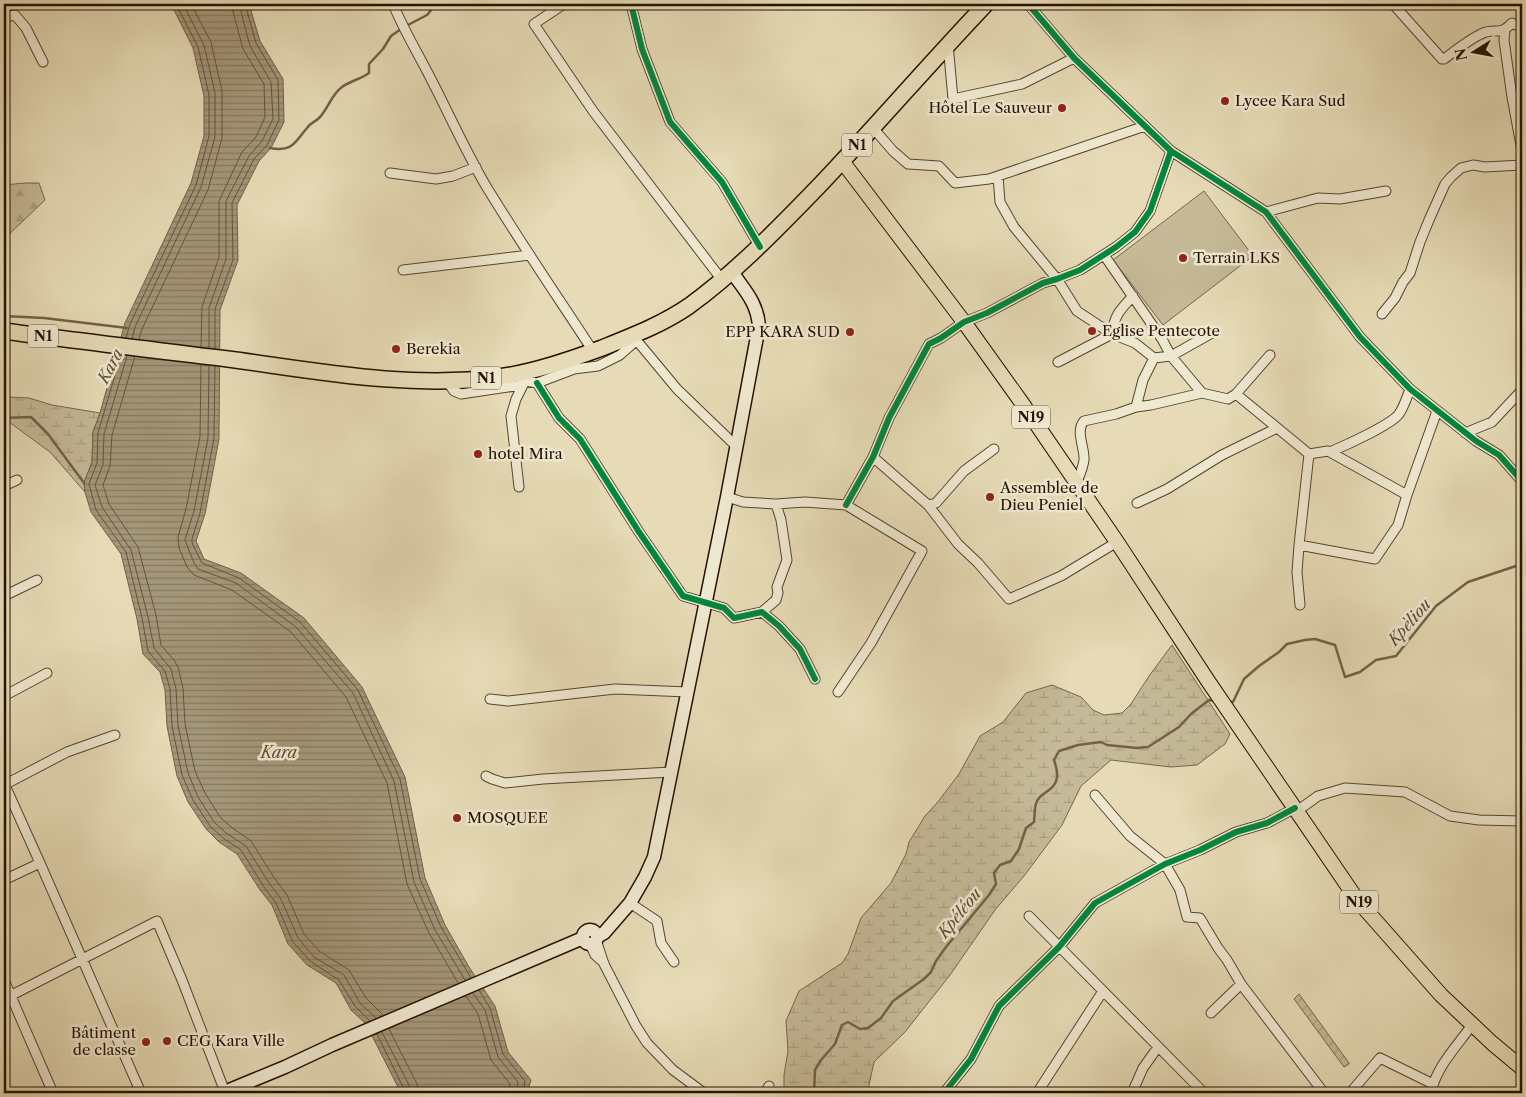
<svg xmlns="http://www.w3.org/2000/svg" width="1526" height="1097" viewBox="0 0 1526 1097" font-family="'Libre Caslon Text',serif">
  <defs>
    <pattern id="forest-firs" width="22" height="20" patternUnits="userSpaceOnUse" patternTransform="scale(1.25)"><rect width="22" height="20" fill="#c5b997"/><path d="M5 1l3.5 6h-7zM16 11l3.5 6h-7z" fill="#a99e80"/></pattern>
    <pattern id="wetland-marsh" width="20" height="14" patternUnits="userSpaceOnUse" patternTransform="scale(1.25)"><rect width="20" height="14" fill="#c5b997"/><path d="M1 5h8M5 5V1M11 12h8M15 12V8" fill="none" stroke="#a99e80"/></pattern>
    <pattern id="garden-furrows" width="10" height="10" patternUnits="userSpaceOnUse" patternTransform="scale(1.25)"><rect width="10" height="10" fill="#c5b997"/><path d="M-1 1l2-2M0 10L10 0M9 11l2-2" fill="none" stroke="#a99e80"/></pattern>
    <pattern id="water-rules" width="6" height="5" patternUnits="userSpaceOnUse" patternTransform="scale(1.25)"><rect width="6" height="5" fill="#a49678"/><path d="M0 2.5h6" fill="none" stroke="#857960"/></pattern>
  </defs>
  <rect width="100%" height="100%" fill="#e6dbb6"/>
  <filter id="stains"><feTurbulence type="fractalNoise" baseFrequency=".004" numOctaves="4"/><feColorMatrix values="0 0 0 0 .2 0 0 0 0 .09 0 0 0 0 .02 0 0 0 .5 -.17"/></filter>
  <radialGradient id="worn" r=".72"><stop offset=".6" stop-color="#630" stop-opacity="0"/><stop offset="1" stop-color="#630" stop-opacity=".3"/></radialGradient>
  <path fill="url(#forest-firs)" stroke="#75654c" d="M25 183H39L45 200 4 239V185Z"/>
  <path fill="url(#wetland-marsh)" stroke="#75654c" d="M9 397 29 398 52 405 100 413 93 432 92 462 84 483 85 492 50 452 9 422 4 425V398Z
    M1172 645 1230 734 1225 744 1197 765 1171 767 1111 760 1081 786 1062 825 1024 876 995 910 950 975 905 1032 874 1062 869 1085V1093H784V1075L788 1051 786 1021 799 991 842 963 848 954 861 918 891 883 906 854 909 842 925 816 937 803 959 774 980 736 1003 722 1026 693 1052 685 1081 697 1093 710 1104 715 1122 713 1131 704 1149 676Z"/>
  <path fill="#c5b997" stroke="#75654c" d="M1204 191 1253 256 1163 325 1113 260Z"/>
  <path fill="url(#garden-furrows)" stroke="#75654c" d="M1299 994 1349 1063V1064L1344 1067 1294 999Z"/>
  <path fill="url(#water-rules)" stroke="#716148" d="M171 4H249L260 41 283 79 284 122 271 148 259 161 237 205 238 260 220 310 219 439 205 514 196 541 204 559 241 573 304 618 362 687 405 777 425 878 445 925 469 967 495 1006 508 1052 531 1080 527 1093H401L366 1024 351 1010 336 983 307 965 288 944 272 905 260 890 237 854 219 842 206 829 188 802 177 776 167 726 165 690 160 672 143 654 137 619 121 554 91 512 85 492 84 483 92 462 93 432 100 413 125 323 191 183 204 136V96L193 48Z"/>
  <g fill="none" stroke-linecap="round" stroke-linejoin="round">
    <path stroke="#64543c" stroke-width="1" d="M126 338 130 324 196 185 209 136V95L198 47 176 4
      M132 339 135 327 201 187 215 137V93L204 45 183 4
      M139 339 142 329 208 190 222 138V91L211 42 191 4
      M201 347 202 307 219 257V201L242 152 256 137 265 117 264 84 243 49 231 4
      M209 348V308L226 259V201L249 156 262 141 273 119 271 82 250 46 239 4
      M215 349V309L233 260 232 203 254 159 267 145 279 120 278 80 256 43 245 4
      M121 355 98 433 97 463 89 484 96 510 126 552 142 618 148 651 165 671 170 689 172 726 182 775 193 800 210 826 223 838 241 850 264 887 276 903 293 942 310 961 339 980 355 1006 370 1021
      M127 356 104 434 103 465 95 485 102 507 131 550 148 617 154 648 171 669 176 689 178 725 188 773 198 797 214 822 226 833 246 846 269 883 281 899 298 938 314 957 344 975 360 1003 376 1018
      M135 356 112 435 110 466 103 485 109 504 138 547 156 615 161 645 174 660 178 667 183 688 185 724 195 771 205 793 220 817 231 827 251 841 275 879 287 895 304 934 319 951 349 970 366 998 383 1015
      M201 365 200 437 186 509 178 537 179 548 187 567 194 575 232 590 291 632 346 697 387 783 407 884 429 933 458 983
      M209 365 208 438 194 511 185 540 194 563 198 569 236 583 296 627 353 693 394 781 414 882 435 930 465 980
      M215 366 214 438 200 513 192 539V543L202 563 239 578 300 622 358 690 400 779 420 879 441 927 471 978
      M479 990 490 1008 503 1054 525 1081 523 1093
      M473 993 485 1010 498 1057 518 1082 516 1093
      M466 996 478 1014 491 1060 510 1084 509 1093
      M389 1029 417 1084 419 1093
      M382 1032 410 1087 411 1093
      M377 1034 404 1089 405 1093"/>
    <path stroke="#716148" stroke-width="2.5" d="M406 26 427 15 436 4
      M270 148C293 152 294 143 307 128 310 123 315 122 319 118 328 109 331 95 342 87 350 81 361 79 369 73V64L383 49 391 36 401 29
      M4 316 44 318 127 328
      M4 418 31 417 48 434 84 483
      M1228 702H1233L1244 679 1259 666 1279 652 1287 644 1305 640 1315 639 1335 645 1345 677 1360 672 1376 660 1396 656 1436 606 1468 582 1522 564
      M814 1093 815 1070 821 1060 835 1044 842 1025 848 1022 860 1029 868 1028 881 1018 893 1001 924 979 931 972 936 961 946 947 989 895 996 884 994 873 1000 865 1011 861 1019 849 1026 828 1034 822C1035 815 1034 807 1037 801 1040 795 1044 794 1049 790 1060 782 1058 772 1054 760L1059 751 1078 745 1101 742 1107 745 1137 748 1148 747 1179 727 1191 714 1209 700 1215 701"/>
    <g stroke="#55442e" stroke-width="11">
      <path id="street" d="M393 4C404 31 419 55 432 81 450 116 466 152 486 186 520 242 557 296 593 351
        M564 4 534 24 593 111 722 280
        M631 4 642 49 670 122 722 182 760 247
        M1028 4 1074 58 1171 151 1266 212 1360 337 1410 389 1476 441 1499 455 1522 481
        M1393 4 1442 59H1444C1455 51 1473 36 1486 32 1499 29 1500 35 1512 23L1522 28
        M4 17 15 15 26 28 43 62
        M1505 30 1504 40 1512 97 1522 151
        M948 44 953 99 1022 84 1074 58
        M873 128 893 151 908 164 939 166 955 183 989 179 1145 126
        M390 173 436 179 453 176 476 167
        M998 176 1000 202 1014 227 1057 279 1077 311 1112 334 1135 343 1154 358 1171 356 1212 333
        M1266 212 1318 198 1340 199 1386 191
        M1104 255 1162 339 1171 356 1202 393 1228 399 1236 394 1309 454 1328 451 1407 495 1437 411
        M403 270 530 255
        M1382 314 1395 298 1403 282 1410 273 1420 242 1429 220 1445 184 1451 177 1461 168 1473 165 1485 167 1522 165
        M1112 334C1114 315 1121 309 1133 296
        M633 336 677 389 736 446
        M1058 362 1112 334
        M519 374 525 381 537 383 574 369 598 366 620 355 637 340
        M446 380 454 391 461 394 522 385
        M537 383 559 418 580 439 639 532 683 596 724 608 734 618 762 612 779 626 800 649 815 679
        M1236 394 1270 355
        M1136 407 1143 380 1154 358
        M1465 433 1492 422 1522 390
        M1330 452C1344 446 1391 425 1399 414 1404 407 1407 397 1410 389
        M1309 454 1299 545 1375 559 1398 525 1407 495
        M873 457 928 505 958 544 978 563 1009 599 1061 576 1117 542
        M1076 484C1079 477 1083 468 1084 460 1085 448 1075 431 1084 421L1116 414 1136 407 1151 405 1202 393
        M4 486 17 480
        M519 487 511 416 516 399 525 381
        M727 497 743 502 776 504 805 502 846 505 922 551 871 643 838 692
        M1137 503 1167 489 1222 455 1277 428
        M846 505 873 457 889 418 929 344 941 338 964 322 987 313 1043 283 1057 279 1080 270 1116 247 1135 232 1150 211 1171 151
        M928 505 936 503 964 471 994 449
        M1299 545 1297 572 1300 605
        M4 596 37 580
        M762 612 776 600 778 593 777 587 787 560 781 520 776 504
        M4 696 47 673
        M490 699 508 701 615 689 688 692
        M486 776 492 779 505 783 543 779 671 772
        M4 783 40 863 141 1093
        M4 785 67 752 115 735
        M1095 795 1130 836 1165 864 1180 890 1187 917 1200 918 1218 948 1227 960 1241 984 1324 1093
        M1297 811 1318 796 1345 788 1405 792 1450 816 1479 820 1522 821
        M4 880 40 863
        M630 903 657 921 661 943 674 962
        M1029 916 1204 1093
        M596 940 604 964 636 1026 647 1043 673 1070 704 1093
        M590 944 595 955 604 963
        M4 980 53 1093
        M4 999 157 921 182 980 225 1092
        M1211 1013 1241 984
        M765 1093 769 1086
        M944 1093 971 1059 999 1006 1059 947 1095 903 1165 864 1200 850 1236 832 1267 823 1295 808
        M1037 1093 1103 991
        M1132 1093 1143 1068 1158 1047
        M1350 1093 1380 1058 1433 1084
        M1431 1093C1436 1067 1457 1046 1472 1025"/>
    </g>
    <g stroke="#251100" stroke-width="15">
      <path id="secondary" d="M583 937a7 7 0 1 1 14 0a7 7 0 1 1-14 0Z
        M597 937 604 933 630 903 645 877 654 857 727 497 759 326C757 302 745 291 732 272
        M222 1093 285 1067 332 1045 583 938"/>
    </g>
    <g stroke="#251100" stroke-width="16">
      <path id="primary" d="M842 161 964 322 1022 403 1117 542 1208 681 1358 901 1441 995 1492 1043 1522 1068"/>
    </g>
    <g stroke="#251100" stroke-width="18">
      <path id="highway" d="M4 331C78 341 154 350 228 359 317 371 409 389 499 377 534 372 569 360 602 348 632 336 663 324 689 306 737 271 777 229 818 187 875 127 929 64 986 4"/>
    </g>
    <use href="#street" stroke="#efe8d0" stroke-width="9"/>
    <use href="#secondary" stroke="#efe8d0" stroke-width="12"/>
    <use href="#primary" stroke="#e6dbb6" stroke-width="14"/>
    <use href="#highway" stroke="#e6dbb6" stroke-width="15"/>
    <g stroke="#efe8d0" stroke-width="9">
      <path id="cycleway" d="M631 4 642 49 670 122 722 182 760 247
        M1028 4 1074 58 1171 151 1266 212 1360 337 1410 389 1476 441 1499 455 1522 481
        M537 383 559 418 580 439 639 532 683 596 724 608 734 618 762 612 779 626 800 649 815 679
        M846 505 873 457 889 418 929 344 941 338 964 322 987 313 1043 283 1057 279 1080 270 1116 247 1135 232 1150 211 1171 151
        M944 1093 971 1059 999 1006 1059 947 1095 903 1165 864 1200 850 1236 832 1267 823 1295 808"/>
    </g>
    <use href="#cycleway" stroke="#00873e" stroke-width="6"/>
  </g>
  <g fill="#8f2418" stroke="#efe8d0" stroke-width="2">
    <circle cx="1225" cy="101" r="5"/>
    <circle cx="1062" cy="108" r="5"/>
    <circle cx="1183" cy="258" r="5"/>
    <circle cx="1092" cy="331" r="5"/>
    <circle cx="850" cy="332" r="5"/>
    <circle cx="396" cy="349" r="5"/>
    <circle cx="478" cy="454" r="5"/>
    <circle cx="990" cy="497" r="5"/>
    <circle cx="457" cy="818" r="5"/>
    <circle cx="167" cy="1041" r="5"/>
    <circle cx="146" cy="1042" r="5"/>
  </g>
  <g text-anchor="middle" stroke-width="5" stroke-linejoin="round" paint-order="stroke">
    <g fill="#efe8d0" stroke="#62523e" stroke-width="1">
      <rect x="842" y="133.5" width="30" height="23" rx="4"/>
      <rect x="28" y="324.5" width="30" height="23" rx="4"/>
      <rect x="471" y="366.5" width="30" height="23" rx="4"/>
      <rect x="1012" y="405.5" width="38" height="23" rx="4"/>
      <rect x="1340" y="890.5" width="38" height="23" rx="4"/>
    </g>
    <g font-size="14" font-weight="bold" fill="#251100">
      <text x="857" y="150">N1</text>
      <text x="43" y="341">N1</text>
      <text x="486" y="383">N1</text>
      <text x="1031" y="422">N19</text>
      <text x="1359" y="907">N19</text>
    </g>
    <g font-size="15" fill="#251100" stroke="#efe8d0" text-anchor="start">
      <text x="1235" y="106">Lycee Kara Sud</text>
      <text x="1052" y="113" text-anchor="end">Hôtel Le Sauveur</text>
      <text x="1193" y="263">Terrain LKS</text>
      <text x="1102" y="336">Eglise Pentecote</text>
      <text x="840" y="337" text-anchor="end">EPP KARA SUD</text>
      <text x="406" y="354">Berekia</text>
      <text x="488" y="459">hotel Mira</text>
      <text x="1000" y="493">Assemblee de<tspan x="1000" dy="17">Dieu Peniel</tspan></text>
      <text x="467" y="823">MOSQUEE</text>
      <text x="136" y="1038" text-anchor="end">Bâtiment<tspan x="136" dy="17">de classe</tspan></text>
      <text x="177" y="1046">CEG Kara Ville</text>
    </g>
    <g font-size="16" font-style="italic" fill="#5e4d36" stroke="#efe8d0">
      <text transform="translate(110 366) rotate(-63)" y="6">Kara</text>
      <text transform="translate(1409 622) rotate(-49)" y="6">Kpèliou</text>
      <text x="279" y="758">Kara</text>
      <text transform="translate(959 913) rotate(-51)" y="6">Kpéléou</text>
    </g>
  </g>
  <rect width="1526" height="1097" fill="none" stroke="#e6dbb6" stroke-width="20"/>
  <rect x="5" y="5" width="1516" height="1087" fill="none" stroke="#251100" stroke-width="2.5"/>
  <rect x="10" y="10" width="1506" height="1077" fill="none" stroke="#251100"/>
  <g transform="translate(1474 52) rotate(259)" stroke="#efe8d0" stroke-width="4" paint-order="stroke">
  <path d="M0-4L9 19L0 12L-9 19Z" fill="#251100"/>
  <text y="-8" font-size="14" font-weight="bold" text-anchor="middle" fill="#251100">N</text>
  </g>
  <rect width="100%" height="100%" filter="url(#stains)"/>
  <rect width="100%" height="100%" fill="url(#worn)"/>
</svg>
